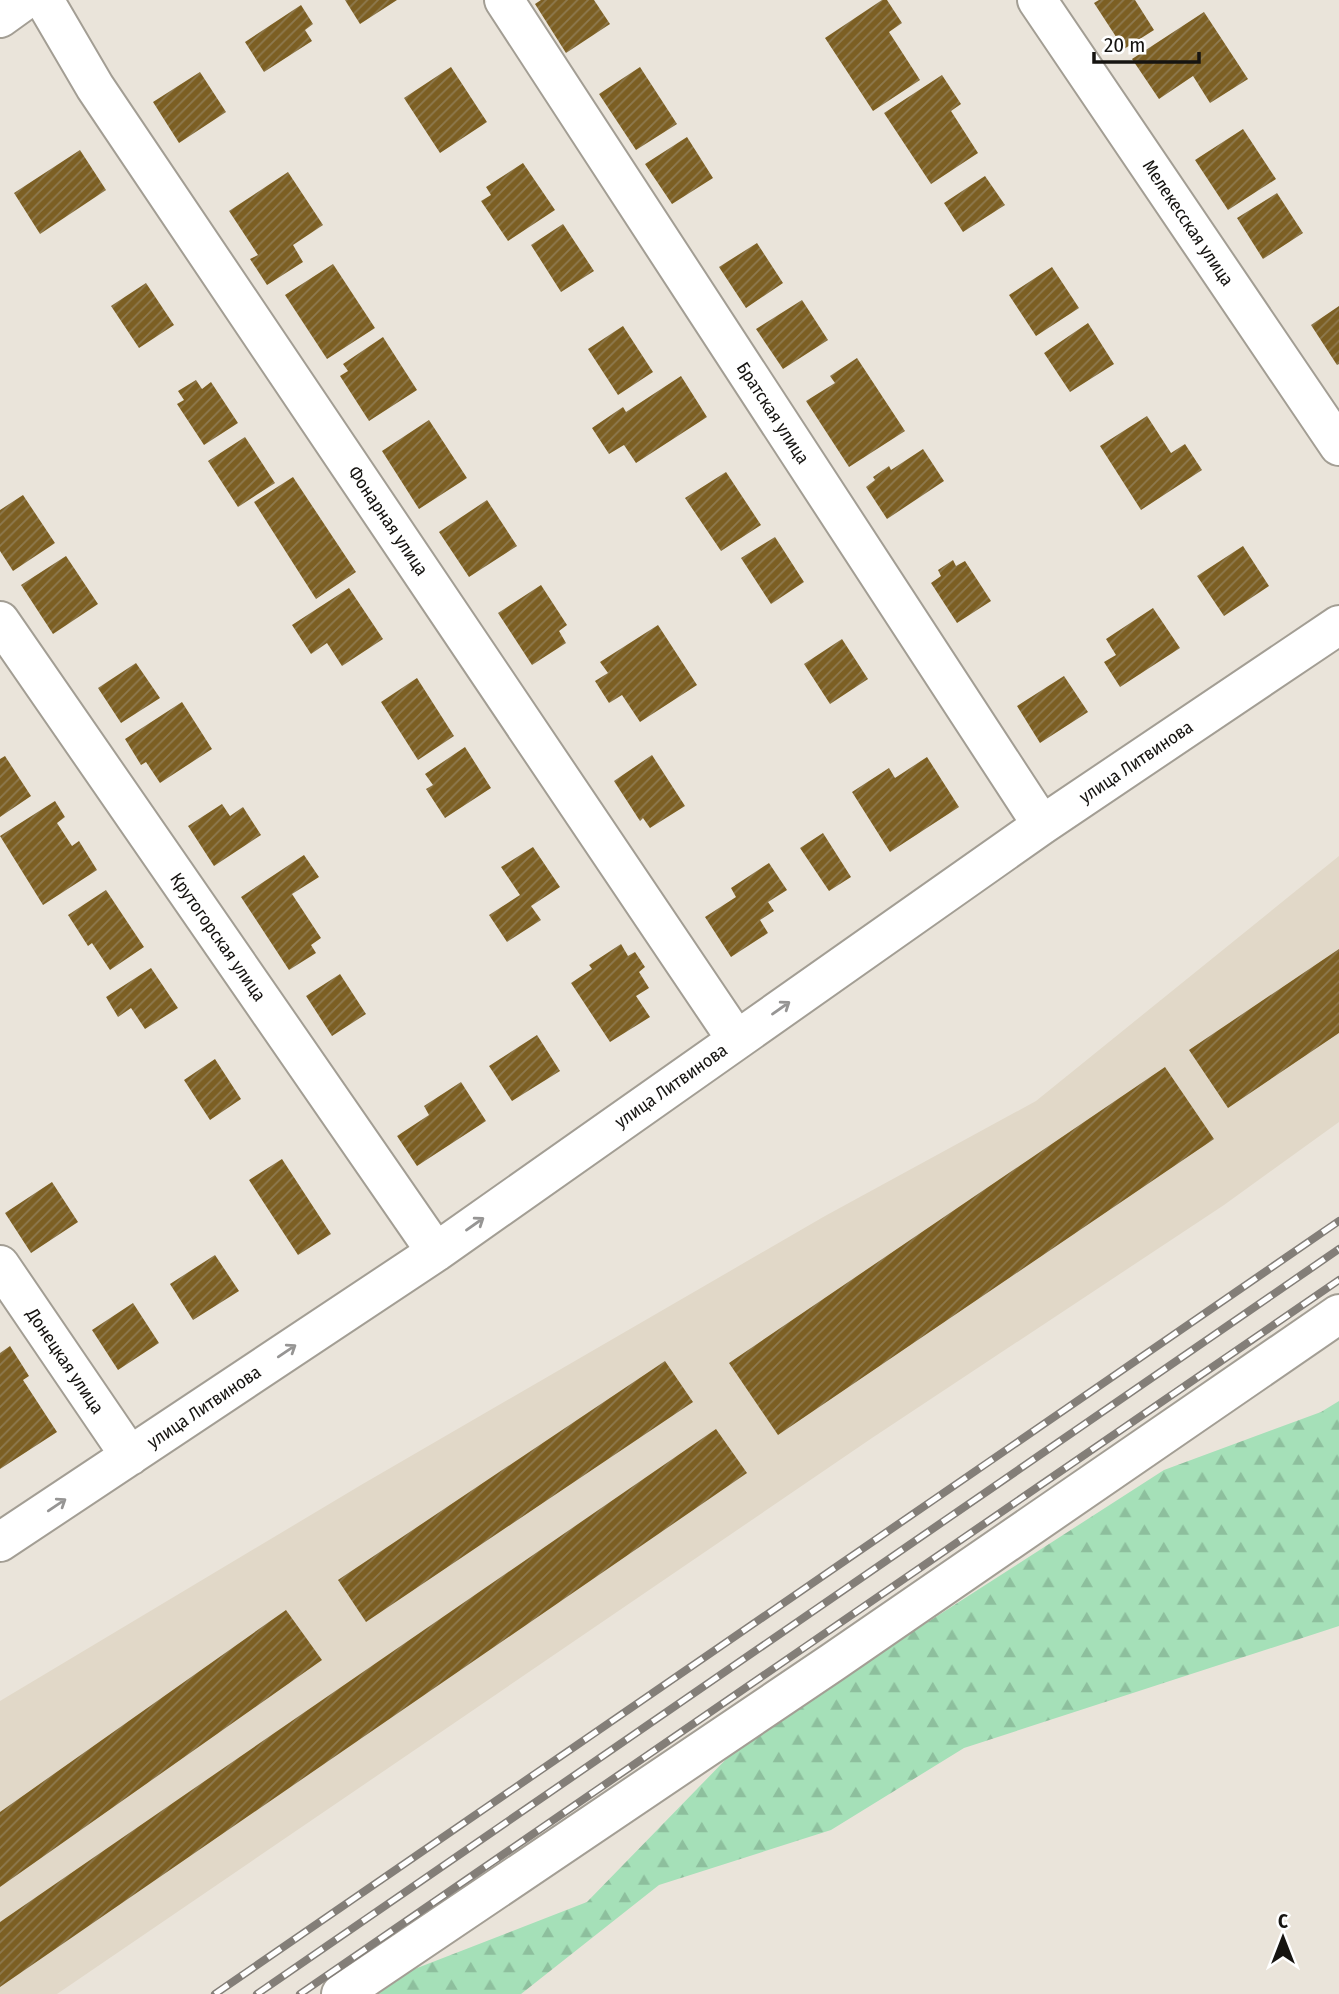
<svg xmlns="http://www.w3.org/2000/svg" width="1339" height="1994" viewBox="0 0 1339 1994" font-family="'Fira Sans Condensed',sans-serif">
  <defs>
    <pattern id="forest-firs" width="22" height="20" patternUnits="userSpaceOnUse" patternTransform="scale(1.75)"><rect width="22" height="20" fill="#a5e0b8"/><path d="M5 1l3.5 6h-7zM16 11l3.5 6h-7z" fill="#8dbf9d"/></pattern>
    <pattern id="building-hatch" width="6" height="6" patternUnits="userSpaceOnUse" patternTransform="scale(1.75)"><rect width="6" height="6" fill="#7c5f23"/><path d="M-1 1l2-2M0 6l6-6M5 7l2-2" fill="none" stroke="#8e7a50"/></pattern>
  </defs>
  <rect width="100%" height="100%" fill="#eae4da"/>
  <path fill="#e1d8c8" d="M1339 856V1122L1224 1205 872 1438 57 1994H0V1701L361 1485 825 1216 1036 1101Z"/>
  <path fill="url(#forest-firs)" d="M1339 1401V1626L964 1748 831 1830 659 1885 521 1994H378L412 1970 587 1902 734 1751 892 1645 1164 1470 1321 1412Z"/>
  <path fill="url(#building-hatch)" d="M345 0H397L360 24Z
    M541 0H594L610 24 566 53 535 4Z
    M882 0H887L902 23 889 32 920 80 873 111 825 38Z
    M1099 0H1135L1154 30 1124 49 1094 3Z
    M301 5 313 24 305 30 312 41 264 72 245 42Z
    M1204 12 1248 79 1210 103 1193 76 1159 99 1132 59Z
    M451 67 487 122 440 153 404 98Z
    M640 67 677 124 636 150 599 94Z
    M200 72 226 112 179 143 153 102Z
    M942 75 961 104 951 111 978 153 931 184 884 113Z
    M1243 129 1276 179 1228 210 1195 160Z
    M687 137 713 178 672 204 645 164Z
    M80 150 106 190 40 234 14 193Z
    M523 163 555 210 508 241 481 201 491 195 486 187Z
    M288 172 323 225 293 245 303 262 267 285 250 259 258 255 229 211Z
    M985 176 1005 205 963 232 944 203Z
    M1277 193 1303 233 1263 259 1237 218Z
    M563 224 594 271 561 292 531 245Z
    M757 243 783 283 746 308 719 267Z
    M333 264 375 328 327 359 285 295Z
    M1052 267 1079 308 1036 336 1009 295Z
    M146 283 174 325 139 348 111 306Z
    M802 300 828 340 783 369 756 329Z
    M1339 306V364L1337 365 1311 325Z
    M1088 323 1114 364 1070 392 1044 353Z
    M623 326 653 372 618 395 588 349Z
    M383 337 417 390 369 421 340 376 348 371 343 364Z
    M857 358 905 431 849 467 806 401 835 383 830 376Z
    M681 376 707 417 636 463 624 445 609 454 592 428 623 407 626 412Z
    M196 380 202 389 211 382 238 423 204 445 177 404 184 400 178 391Z
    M1147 416 1171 453 1185 444 1202 470 1141 510 1100 446Z
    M429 420 467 478 419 509 382 451Z
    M245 437 275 483 238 507 208 461Z
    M923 449 944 481 887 519 866 487 875 480 873 477 889 466 891 470Z
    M726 472 761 525 721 551 685 498Z
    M293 477 356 572 316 599 254 502Z
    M23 495 55 543 13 571 0 551V510Z
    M487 500 517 546 469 577 439 532Z
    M775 537 804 582 771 604 741 558Z
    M1243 546 1269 586 1224 616 1197 576Z
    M66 556 98 604 53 634 21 585Z
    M953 560 956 566 965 561 991 601 957 623 931 583 941 576 938 570Z
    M541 585 567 625 559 631 566 643 532 665 498 613Z
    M349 588 383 639 342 666 327 643 311 654 292 625Z
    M1153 608 1180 648 1120 687 1104 662 1116 655 1106 639Z
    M658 625 697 685 640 722 622 695 609 703 595 681 608 673 600 662Z
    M842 639 868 679 830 704 804 664Z
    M136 663 160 698 121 723 98 688Z
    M1064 676 1088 712 1040 743 1017 706Z
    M417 678 454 736 418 760 381 702Z
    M182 702 212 749 160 783 146 762 141 765 125 739Z
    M465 747 491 788 445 818 426 789 433 785 425 774Z
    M652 755 685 806 650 828 643 818 640 821 614 781Z
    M5 756 31 796 0 817V759Z
    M927 757 959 807 890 852 852 792 889 768 895 778Z
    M55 801 65 817 57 823 72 846 79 841 97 870 43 905 0 836Z
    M222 804 230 816 243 807 261 835 214 866 188 826Z
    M823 833 851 877 829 891 800 848Z
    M533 847 560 887 531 906 541 920 507 942 489 915 520 895 501 867Z
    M304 855 319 877 292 894 321 938 311 945 316 953 289 970 241 897Z
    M769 863 787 890 768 902 774 911 760 920 768 933 731 957 705 917 736 897 731 888Z
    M106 890 144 947 110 970 92 943 88 946 68 915Z
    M621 944 628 956 635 952 645 967 639 972 649 988 636 996 650 1017 610 1042 571 983 592 969 589 965Z
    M1339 949V1033L1228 1108 1189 1050Z
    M151 968 178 1008 145 1029 131 1008 118 1017 106 997Z
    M340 974 366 1014 332 1036 306 996Z
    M537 1035 560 1071 512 1101 489 1066Z
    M215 1059 241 1099 210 1120 184 1080Z
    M1165 1067 1214 1139 778 1435 729 1363Z
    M461 1082 486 1121 417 1166 397 1136 429 1115 424 1106Z
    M282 1159 331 1234 298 1255 249 1180Z
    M52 1182 78 1222 31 1253 5 1213Z
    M215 1255 239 1291 193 1320 170 1284Z
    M133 1303 159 1343 118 1370 92 1330Z
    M10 1346 29 1376 23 1380 57 1432 0 1469V1353Z
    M665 1361 693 1402 366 1622 338 1580Z
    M716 1429 747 1473 0 1987V1922Z
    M286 1610 322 1660 0 1887V1812Z"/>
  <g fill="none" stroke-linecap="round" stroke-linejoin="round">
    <g stroke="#a39e94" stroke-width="42">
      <path id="minor" d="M44 0 95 87 736 1039
        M504 0 1042 825
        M1037 0 1339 446
        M0 621 436 1252
        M0 1265 130 1456
        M0 1542 436 1252 1042 825 1339 625
        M341 1994 833 1662 1339 1314"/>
    </g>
    <g stroke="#a39e94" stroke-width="42">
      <path id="major" d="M0 18 25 0"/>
    </g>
    <use href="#minor" stroke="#fff" stroke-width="38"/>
    <use href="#major" stroke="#fff" stroke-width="38"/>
    <g stroke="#837e78" stroke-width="8">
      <path id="rail" d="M215 1994 1339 1221
        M257 1994 1339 1249
        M300 1994 1339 1280"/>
    </g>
    <use href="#rail" stroke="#fff" stroke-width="5" stroke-dasharray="16" stroke-linecap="butt"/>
  </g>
  <defs><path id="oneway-shaft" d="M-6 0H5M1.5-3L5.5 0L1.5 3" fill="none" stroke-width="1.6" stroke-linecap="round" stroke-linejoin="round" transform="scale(1.75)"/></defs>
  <g stroke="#969594">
    <use href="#oneway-shaft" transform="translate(781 1008) rotate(-35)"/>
    <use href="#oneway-shaft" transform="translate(475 1224) rotate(-35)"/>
    <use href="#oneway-shaft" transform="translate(287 1351) rotate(-34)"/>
    <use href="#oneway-shaft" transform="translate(57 1505) rotate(-34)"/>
  </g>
  <g text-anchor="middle" stroke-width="5" stroke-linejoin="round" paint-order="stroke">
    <g font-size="18" fill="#161411" stroke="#fff">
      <text transform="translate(1188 223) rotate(56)" y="6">Мелекесская улица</text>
      <text transform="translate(773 413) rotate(57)" y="6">Братская улица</text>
      <text transform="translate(388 521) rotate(56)" y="6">Фонарная улица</text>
      <text transform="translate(1136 762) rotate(-34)" y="6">улица Литвинова</text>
      <text transform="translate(218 937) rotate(55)" y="6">Крутогорская улица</text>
      <text transform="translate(671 1086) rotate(-35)" y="6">улица Литвинова</text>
      <text transform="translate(65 1361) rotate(56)" y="6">Донецкая улица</text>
      <text transform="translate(204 1407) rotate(-34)" y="6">улица Литвинова</text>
    </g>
  </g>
  <g transform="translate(1283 1938)" stroke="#ffffff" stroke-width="5" paint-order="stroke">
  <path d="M0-5L12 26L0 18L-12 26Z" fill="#161411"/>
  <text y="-10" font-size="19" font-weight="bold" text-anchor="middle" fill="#161411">С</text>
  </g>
  <path d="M1094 52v10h105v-10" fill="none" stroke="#161411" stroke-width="3.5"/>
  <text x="1104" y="52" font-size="21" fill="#161411" stroke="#ffffff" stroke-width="5" paint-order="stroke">20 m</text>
</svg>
